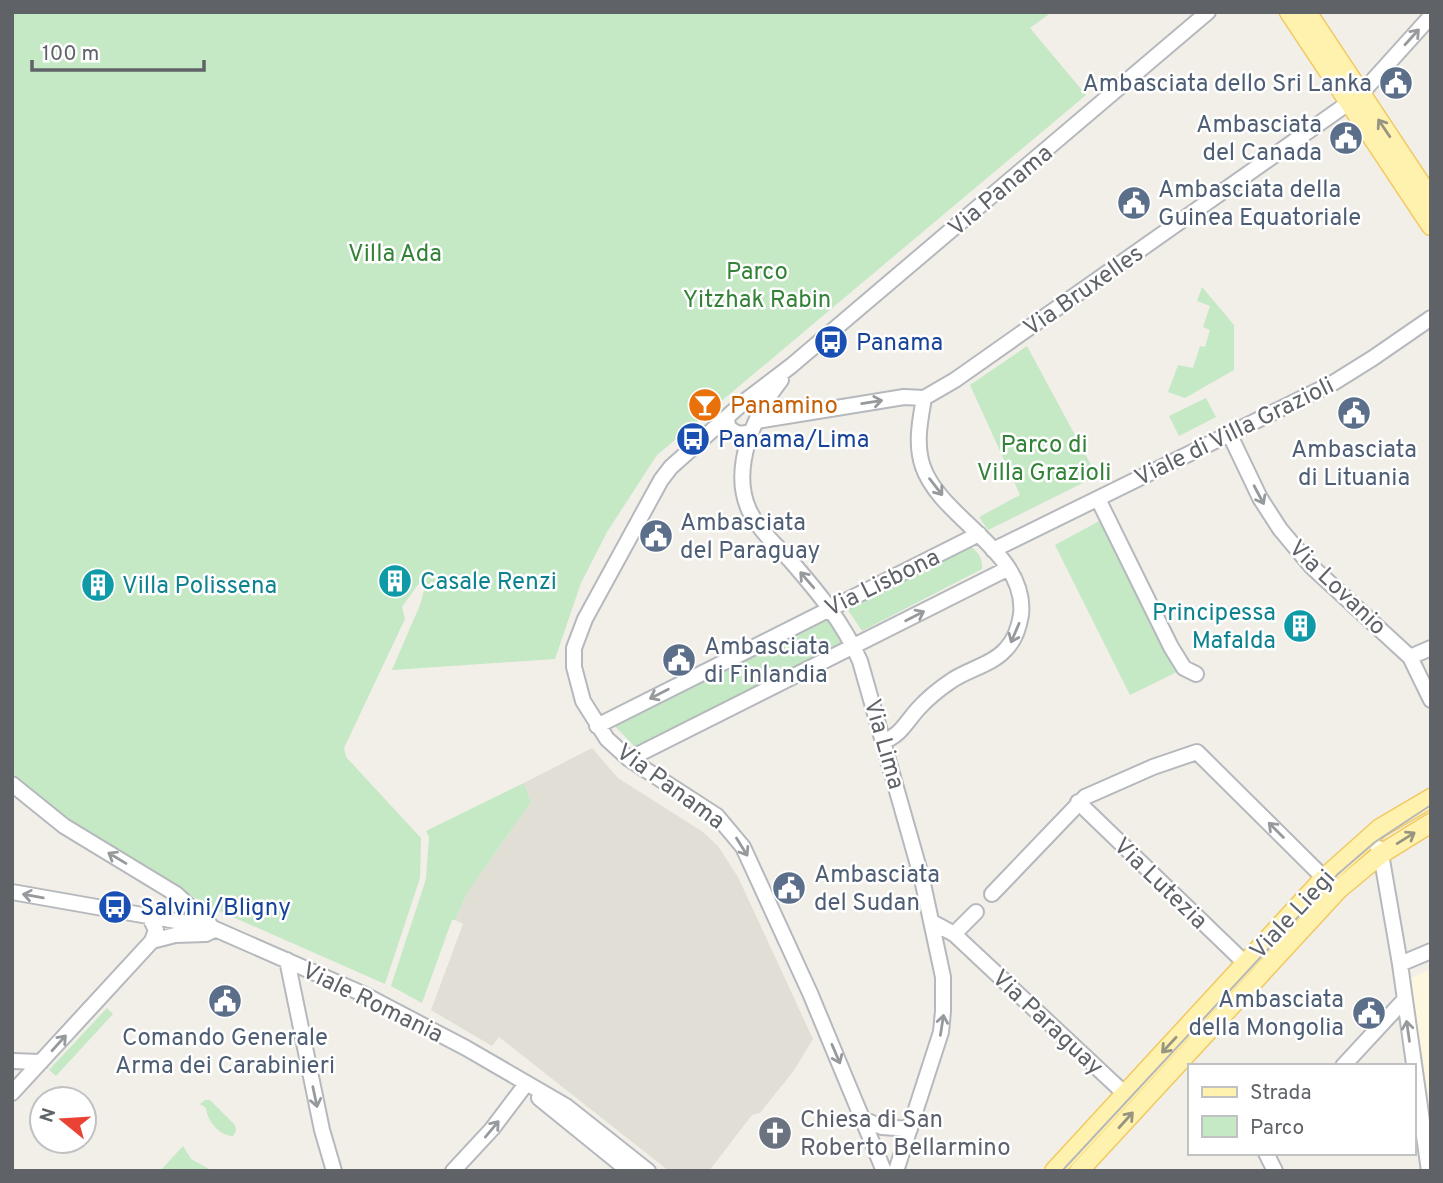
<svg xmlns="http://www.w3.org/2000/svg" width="1443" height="1183" viewBox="0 0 1443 1183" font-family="Overpass,sans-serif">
  <rect width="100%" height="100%" fill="#f1efe8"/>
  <path fill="#fef7e0" d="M1431 969V1112L1409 979Z"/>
  <path fill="#e1ded6" d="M592 748 618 778 703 832 718 846 738 877 813 1039 795 1069 760 1113 752 1115 709 1171H669L499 1037 492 1046 431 1010 463 924 455 920 467 893 531 802 524 783Z"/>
  <path fill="#c5e8c5" d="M12 12H1052L1030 28 1086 95 657 455 607 532 581 583 555 659 392 670 420 605 425 587 419 583 402 607 405 619 344 748 346 757 421 838 420 878 385 984 210 907 67 819 26 788 12 771Z
    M1202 287 1234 325V370L1185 398 1168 392 1178 365 1193 368 1200 346 1205 347 1210 330 1203 327 1210 306 1197 301Z
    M1027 346 1097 476 988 530 979 517 1020 495 970 385Z
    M1206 398 1216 417 1179 436 1169 416Z
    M1103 519 1177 672 1130 695 1055 545Z
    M970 546C978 552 983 558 982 569L862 631 846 607Z
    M826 616 844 643 636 748 611 722Z
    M524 783 531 802 467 893 455 920H452L422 1003 391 986 426 879 429 837 426 831Z
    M107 1008 113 1014 56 1076 49 1070Z
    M205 1100H210L235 1125 236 1131 233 1136C219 1136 207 1120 206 1108L200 1104Z
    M183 1146 191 1159 209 1169 207 1171H160Z"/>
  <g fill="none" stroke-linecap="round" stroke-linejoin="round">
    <g stroke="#b5b8bc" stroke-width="18">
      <path id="minor" d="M781 380C755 413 730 468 749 510 758 529 776 545 790 560 817 591 843 622 860 661L922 879 943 977V1011L941 1032 896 1171
        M727 418 728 426C735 435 743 435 752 431
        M757 421 904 397 924 398 955 380 1347 104 1367 87 1431 16
        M1229 433 1260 498 1280 529 1311 566 1410 657 1431 700
        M1098 499 1171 647 1184 668 1196 674
        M993 550 1333 383 1373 358 1431 318
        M1410 657 1431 648
        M597 726 979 534
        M884 741C900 736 907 721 918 709 928 698 939 689 951 681 968 669 992 665 1006 649 1015 640 1019 627 1021 615 1028 552 941 519 923 467 915 444 920 421 924 398
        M629 759 1007 569
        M12 784 64 826 176 894 211 926
        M1078 802 1245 963
        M1378 848 1381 854 1400 964 1429 1171
        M12 892 199 925 215 929 363 994 466 1048 566 1106 648 1171
        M992 894 1085 797 1153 767 1197 752 1324 878
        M932 922 954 934 1124 1093
        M954 934 976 912
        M152 941 175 935 206 934 214 930
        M287 960 322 1130 334 1171
        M1400 964 1431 951
        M12 1061 41 1062
        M1343 1066 1405 999
        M12 1093 152 941 156 930 149 916
        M539 1098 629 1171
        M865 1120 882 1127 910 1129
        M1266 1153 1275 1171
        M453 1171 492 1129 526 1084
        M884 1171 810 993 743 847 717 816 629 759 607 739 583 701 574 667V648L585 619 661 480 671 467 745 401 791 366 1208 12"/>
    </g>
    <g stroke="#f2c960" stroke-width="21">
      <path id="major" d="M1289 12 1431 226
        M1307 12 1431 199
        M1054 1171 1324 878 1380 828 1431 798
        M1079 1171 1339 889 1381 854 1431 823"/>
    </g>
    <use href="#minor" stroke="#fff" stroke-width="14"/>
    <use href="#major" stroke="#fff2af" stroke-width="18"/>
    <path stroke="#b6b7b8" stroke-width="2" d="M1062 1171 1338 874 1375 842 1431 805"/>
  </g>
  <defs><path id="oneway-shaft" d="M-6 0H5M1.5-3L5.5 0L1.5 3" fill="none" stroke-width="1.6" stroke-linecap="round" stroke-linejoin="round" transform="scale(1.75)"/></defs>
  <g stroke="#979a9d">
    <use href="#oneway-shaft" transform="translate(1412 37) rotate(-48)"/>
    <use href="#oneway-shaft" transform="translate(872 402) rotate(-9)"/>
    <use href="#oneway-shaft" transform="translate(936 487) rotate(52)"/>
    <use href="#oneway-shaft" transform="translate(1259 495) rotate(62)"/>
    <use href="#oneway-shaft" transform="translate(807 580) rotate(-131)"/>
    <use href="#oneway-shaft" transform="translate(915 616) rotate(-27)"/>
    <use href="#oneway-shaft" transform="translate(1015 633) rotate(113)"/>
    <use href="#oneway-shaft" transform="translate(659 694) rotate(153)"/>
    <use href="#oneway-shaft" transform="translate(1276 830) rotate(-135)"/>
    <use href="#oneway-shaft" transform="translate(742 847) rotate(58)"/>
    <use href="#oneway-shaft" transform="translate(117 858) rotate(-149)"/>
    <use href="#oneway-shaft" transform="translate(33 896) rotate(-170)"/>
    <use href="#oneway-shaft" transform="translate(942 1025) rotate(-81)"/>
    <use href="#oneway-shaft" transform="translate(1408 1031) rotate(-98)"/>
    <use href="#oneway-shaft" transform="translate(59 1043) rotate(-48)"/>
    <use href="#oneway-shaft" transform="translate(836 1054) rotate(67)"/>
    <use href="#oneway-shaft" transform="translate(315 1097) rotate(78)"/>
    <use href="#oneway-shaft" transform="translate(492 1129) rotate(-50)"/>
  </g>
  <g stroke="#979581">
    <use href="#oneway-shaft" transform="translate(1384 128) rotate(-124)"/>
    <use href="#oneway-shaft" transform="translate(1406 838) rotate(-32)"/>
    <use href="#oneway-shaft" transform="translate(1169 1045) rotate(133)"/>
    <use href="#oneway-shaft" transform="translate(1126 1120) rotate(-48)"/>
  </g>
  <defs>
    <g id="civic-disc" transform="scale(1.75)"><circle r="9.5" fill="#5c6f8a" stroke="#fff"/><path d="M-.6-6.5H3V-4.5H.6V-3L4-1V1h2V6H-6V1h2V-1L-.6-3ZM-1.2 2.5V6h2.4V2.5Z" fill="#fff"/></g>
    <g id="bus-disc" transform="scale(1.75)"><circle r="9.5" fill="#1a4fb4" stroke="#fff"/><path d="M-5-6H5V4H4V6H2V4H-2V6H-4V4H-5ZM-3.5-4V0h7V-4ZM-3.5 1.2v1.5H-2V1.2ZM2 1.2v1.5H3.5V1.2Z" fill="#fff"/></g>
    <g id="bar-disc" transform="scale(1.75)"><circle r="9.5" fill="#e8710a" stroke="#fff"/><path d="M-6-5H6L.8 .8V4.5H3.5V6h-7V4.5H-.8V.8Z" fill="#fff"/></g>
    <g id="building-disc" transform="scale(1.75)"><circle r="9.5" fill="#0f9aa8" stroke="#fff"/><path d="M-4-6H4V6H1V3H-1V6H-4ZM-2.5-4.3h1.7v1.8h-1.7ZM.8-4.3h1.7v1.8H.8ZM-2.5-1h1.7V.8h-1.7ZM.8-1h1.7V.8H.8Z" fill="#fff"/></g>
    <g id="church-disc" transform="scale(1.75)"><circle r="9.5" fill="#6b7280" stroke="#fff"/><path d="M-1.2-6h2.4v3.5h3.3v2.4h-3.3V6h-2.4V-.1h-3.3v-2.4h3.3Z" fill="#fff"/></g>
  </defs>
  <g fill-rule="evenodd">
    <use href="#civic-disc" x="1396" y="83"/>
    <use href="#civic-disc" x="1346" y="138"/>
    <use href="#civic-disc" x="1134" y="203"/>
    <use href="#bus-disc" x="831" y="342"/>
    <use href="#bar-disc" x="705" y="405"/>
    <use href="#civic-disc" x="1354" y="413"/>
    <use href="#bus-disc" x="693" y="439"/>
    <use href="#civic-disc" x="656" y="536"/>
    <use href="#building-disc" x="395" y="581"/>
    <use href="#building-disc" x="98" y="585"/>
    <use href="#building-disc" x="1300" y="626"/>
    <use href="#civic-disc" x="679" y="660"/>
    <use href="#civic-disc" x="789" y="888"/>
    <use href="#bus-disc" x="115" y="907"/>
    <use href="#civic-disc" x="225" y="1001"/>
    <use href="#civic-disc" x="1369" y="1013"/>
    <use href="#church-disc" x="775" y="1133"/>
  </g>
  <g text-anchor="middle" stroke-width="5" stroke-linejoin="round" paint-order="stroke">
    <g font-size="24" fill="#4e5e75" stroke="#fff" text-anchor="start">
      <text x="1372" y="91" text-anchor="end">Ambasciata dello Sri Lanka</text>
      <text x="1322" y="132" text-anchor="end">Ambasciata<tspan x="1322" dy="28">del Canada</tspan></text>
      <text x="1158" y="197">Ambasciata della<tspan x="1158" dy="28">Guinea Equatoriale</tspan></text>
      <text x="1354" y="457" text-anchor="middle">Ambasciata<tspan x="1354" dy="28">di Lituania</tspan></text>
      <text x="680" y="530">Ambasciata<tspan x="680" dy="28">del Paraguay</tspan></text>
      <text x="704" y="654">Ambasciata<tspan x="704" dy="28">di Finlandia</tspan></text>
      <text x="814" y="882">Ambasciata<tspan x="814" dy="28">del Sudan</tspan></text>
      <text x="1344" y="1007" text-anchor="end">Ambasciata<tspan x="1344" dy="28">della Mongolia</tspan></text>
      <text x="225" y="1045" text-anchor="middle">Comando Generale<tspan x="225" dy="28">Arma dei Carabinieri</tspan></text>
    </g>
    <g font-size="24" fill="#5f6368" stroke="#fff">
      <text transform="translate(1000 190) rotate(-40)" y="8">Via Panama</text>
      <text transform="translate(1083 290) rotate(-35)" y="8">Via Bruxelles</text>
      <text transform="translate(1234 431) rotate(-26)" y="8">Viale di Villa Grazioli</text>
      <text transform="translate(882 582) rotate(-26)" y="8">Via Lisbona</text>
      <text transform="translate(1338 587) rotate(44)" y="8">Via Lovanio</text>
      <text transform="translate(885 744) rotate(74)" y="8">Via Lima</text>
      <text transform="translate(671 786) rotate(36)" y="8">Via Panama</text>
      <text transform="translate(1161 883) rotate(44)" y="8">Via Lutezia</text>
      <text transform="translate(1292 914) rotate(-47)" y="8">Viale Liegi</text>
      <text transform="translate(373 1002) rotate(26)" y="8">Viale Romania</text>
      <text transform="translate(1048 1022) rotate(43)" y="8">Via Paraguay</text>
    </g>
    <g font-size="24" fill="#348238" stroke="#fff">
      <text x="395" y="261">Villa Ada</text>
      <text x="757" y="279">Parco<tspan x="757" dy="28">Yitzhak Rabin</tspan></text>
      <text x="1044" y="452">Parco di<tspan x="1044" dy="28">Villa Grazioli</tspan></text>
    </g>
    <g font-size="24" fill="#164399" stroke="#fff" text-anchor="start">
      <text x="856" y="350">Panama</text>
      <text x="718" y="447">Panama/Lima</text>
      <text x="140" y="915">Salvini/Bligny</text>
    </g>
    <g font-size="24" fill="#c56008" stroke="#fff" text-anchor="start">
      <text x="730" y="413">Panamino</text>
    </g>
    <g font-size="24" fill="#0d838f" stroke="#fff" text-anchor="start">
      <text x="420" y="589">Casale Renzi</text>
      <text x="122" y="593">Villa Polissena</text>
      <text x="1276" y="620" text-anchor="end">Principessa<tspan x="1276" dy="28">Mafalda</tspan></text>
    </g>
    <g font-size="24" fill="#5b616d" stroke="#fff" text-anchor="start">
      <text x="800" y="1127">Chiesa di San<tspan x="800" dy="28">Roberto Bellarmino</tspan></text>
    </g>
  </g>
  <rect width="1443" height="1183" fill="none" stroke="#5f6368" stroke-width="28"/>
  <rect x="1188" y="1064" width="228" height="91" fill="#ffffff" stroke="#bfc1c3" stroke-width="2"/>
  <rect x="1202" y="1087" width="35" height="10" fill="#fff2af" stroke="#bfc1c3" stroke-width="2"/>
  <text x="1250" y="1099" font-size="21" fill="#5f6368">Strada</text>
  <rect x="1202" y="1116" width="35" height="21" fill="#c5e8c5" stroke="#bfc1c3" stroke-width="2"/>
  <text x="1250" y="1134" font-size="21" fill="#5f6368">Parco</text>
  <g transform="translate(63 1120) rotate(288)"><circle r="33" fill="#ffffff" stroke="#bfc1c3" stroke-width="2"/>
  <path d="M0-5L12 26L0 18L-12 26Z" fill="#ea4335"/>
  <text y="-10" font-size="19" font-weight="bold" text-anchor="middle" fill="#5f6368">N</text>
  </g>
  <path d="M32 60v10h172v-10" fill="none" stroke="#5f6368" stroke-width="3.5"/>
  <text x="42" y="60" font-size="21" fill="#5f6368" stroke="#ffffff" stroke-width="5" paint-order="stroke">100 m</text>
</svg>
